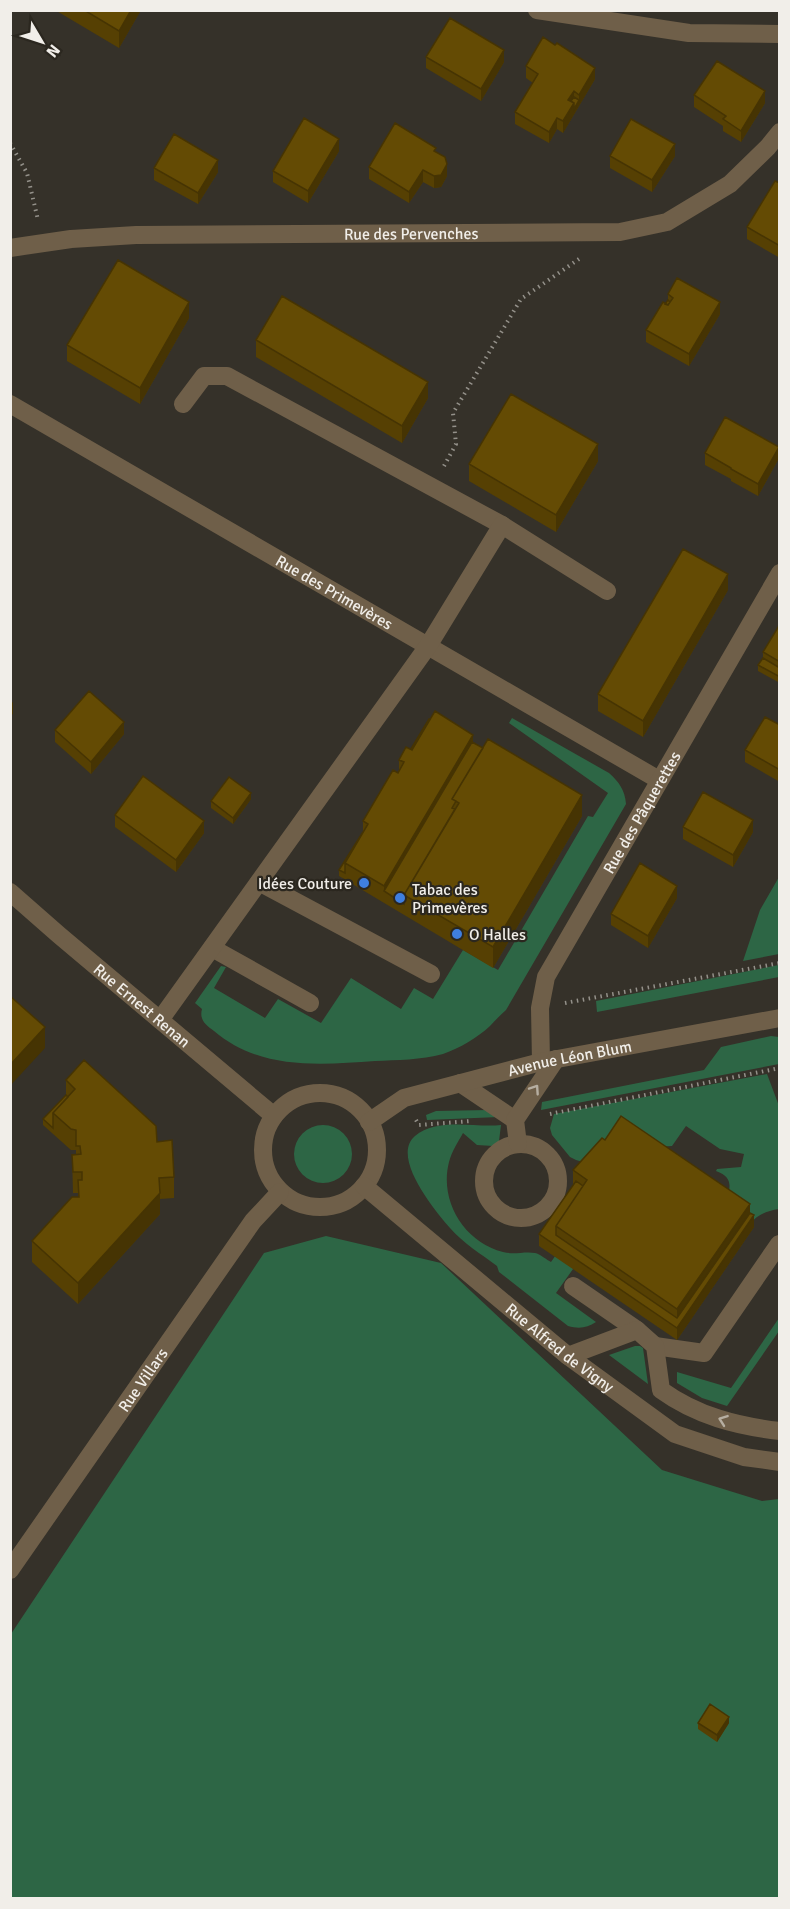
<svg xmlns="http://www.w3.org/2000/svg" width="790" height="1909" viewBox="0 0 790 1909" font-family="Signika,sans-serif">
  <rect width="100%" height="100%" fill="#353129"/>
  <path fill="#2d6645" d="M512 718 609 773C619 782 625 790 626 804L506 1010C500 1015 495 1021 490 1026 477 1038 460 1048 443 1054 421 1060 397 1060 375 1061 318 1065 260 1070 214 1031 206 1025 199 1020 202 1009L195 1003 221 966 226 967 214 988 265 1018 278 999 321 1023 351 978 401 1009 414 988 433 999 463 950 498 970 588 816 593 817 608 793 509 723Z
    M779 877V954L743 961 760 910Z
    M779 965V977L597 1012 596 1001Z
    M771 1036 779 1037V1064L541 1110 542 1102 704 1070 721 1047Z
    M767 1074 779 1106V1209C767 1211 758 1214 750 1224L725 1207C729 1190 736 1178 716 1171L717 1169 741 1167 744 1154 720 1149 686 1126 672 1146 654 1147 583 1162 576 1160 570 1157 552 1135 550 1128 554 1114Z
    M488 1110 499 1117 427 1120 426 1115 436 1111Z
    M501 1125 499 1141 493 1146 477 1145 463 1133C458 1142 452 1151 449 1162 439 1201 464 1242 503 1252 514 1255 525 1251 535 1253 540 1254 547 1260 551 1262L560 1249 578 1262 556 1293 596 1322C587 1328 579 1329 568 1326L499 1272 497 1266C481 1254 463 1243 450 1228 436 1212 390 1157 415 1136 437 1117 475 1128 501 1125Z
    M294 1154a29 29 0 1 1 58 0a29 29 0 1 1-58 0Z
    M326 1236 441 1263 662 1470 762 1501 779 1499V1898H11V1634L264 1253Z
    M779 1318V1331L727 1406 702 1398 677 1383V1372L731 1388Z
    M635 1346H640L643 1348 648 1384 609 1355Z"/>
  <g fill="none" stroke-linecap="round" stroke-linejoin="round">
    <path stroke="#94918a" stroke-width="4" stroke-dasharray="1.5 4.5" stroke-linecap="butt" d="M10 143 27 173 38 220
      M444 466 456 444 453 413 521 299 579 259
      M565 1003 780 963
      M550 1114 780 1068
      M416 1120 419 1125 471 1121"/>
    <g stroke="#6f5f49" stroke-width="18">
      <path d="M537 10 689 33 780 34"/>
      <path id="s1" d="M10 248 71 239 136 235 620 232 667 222 730 184 768 147 780 132"/>
      <path id="s2" d="M10 404 659 780"/>
      <path d="M183 404 204 376H227L502 525"/>
      <path d="M259 882 431 974"/>
      <path id="s3" d="M10 892 59 935 274 1116"/>
      <path d="M212 948 310 1003"/>
      <path d="M160 1020 428 646 502 525 607 591"/>
      <path id="s4" d="M541 1062 540 1008 546 977 780 573"/>
      <path d="M460 1083 515 1120"/>
      <circle cx="320" cy="1150" r="57"/>
      <path id="s5" d="M369 1122 404 1098 541 1062 780 1018"/>
      <circle cx="521" cy="1181" r="37"/>
      <path d="M518 1144 515 1120 556 1059"/>
      <path id="s6" d="M364 1186 568 1356 675 1434 744 1457 780 1462"/>
      <path d="M573 1286 637 1330"/>
      <path d="M655 1346 704 1353 779 1244"/>
      <path d="M568 1356 637 1330 655 1346 661 1390C697 1416 737 1426 780 1431"/>
      <path id="s7" d="M10 1570 253 1221 280 1192"/>
    </g>
  </g>
  <path fill="#564003" d="M55 10H141L119 48Z
    M426 57 504 62 481 101 426 68Z
    M526 66 595 79 563 133 557 129 549 143 515 124V112L533 83 526 78Z
    M694 95 765 103 741 142 723 131V126L694 107Z
    M339 151 308 203 273 182V171Z
    M436 152 447 176 441 187 434 188 423 182 409 203 369 179V167Z
    M610 156H675L652 192 610 168Z
    M154 168 218 172 198 204 154 180Z
    M780 183V258L747 239V227Z
    M668 294 720 314 689 366 646 342V330L668 300Z
    M189 318 140 404 67 361V345Z
    M256 340 428 398 402 443 256 357Z
    M705 453 779 458 758 496 731 481V479L705 465Z
    M598 461 556 532 469 481V464Z
    M728 590 643 737 598 711V694Z
    M780 624V683L758 671V665L763 658V652Z
    M780 725V782L745 762V750Z
    M55 730 124 734 91 774 55 742Z
    M473 742 582 816 493 968 339 876V870L363 832V821L399 770V760L411 749Z
    M251 799 233 824 211 808V801Z
    M115 815 204 833 176 872 115 827Z
    M683 827 753 832 733 867 683 839Z
    M677 898 648 948 611 925V914Z
    M66 1080 157 1142 174 1177V1198L160 1199V1214L78 1304 32 1262V1241L78 1197V1193H73L72 1155 76 1154V1150H71L43 1125V1119L66 1095Z
    M573 1170 750 1213 754 1227 677 1340 539 1246V1234L573 1185Z
    M698 1723H729L717 1742 698 1729Z"/>
  <path fill="#463403" d="M131 10H141L119 48V31Z
    M504 50V62L481 101V89Z
    M595 68V79L563 133V121L574 103 579 100V95Z
    M574 91V103L568 100Z
    M765 91V103L741 142V131Z
    M557 118V129L549 143V132Z
    M339 139V151L308 203V191Z
    M675 144V156L652 192V180Z
    M218 160V172L198 204V193Z
    M447 164V176L441 187 434 188V176Z
    M423 170V182L409 203V192Z
    M189 302V318L140 404V388Z
    M720 302V314L689 366V354Z
    M428 382V398L402 443V426Z
    M598 444V461L556 532V515Z
    M779 447V458L758 496V484Z
    M728 574V590L643 737V721Z
    M13 702V714L10 716V704Z
    M124 722V734L91 774V762Z
    M473 735V751L384 891V903V886Z
    M251 793V799L233 824V818Z
    M582 795V816L493 968V947Z
    M753 820V832L733 867V855Z
    M204 821V833L176 872V860Z
    M677 886V898L648 948V936Z
    M45 1027V1048L10 1086V1065Z
    M160 1193V1214L78 1304V1283Z
    M750 1204V1221L754 1215V1227L677 1340V1309Z
    M729 1717V1723L717 1742V1735Z"/>
  <path fill="#644b04" stroke="#463403" stroke-width="1.5" d="M84 10H131L119 31Z
    M450 18 504 50 481 89 426 57Z
    M543 37 555 45 557 43 595 68 579 95 574 91 568 100 574 103 563 121 557 118 549 132 515 112 538 74 526 66Z
    M717 61 765 91 741 131 723 119 726 116 694 95Z
    M574 97 579 100 574 109V103L571 101Z
    M304 118 339 139 308 191 273 171Z
    M631 119 675 144 652 180 610 156Z
    M395 123 436 148 434 151 445 157 447 164 441 175 434 176 423 170 409 192 369 167Z
    M174 134 218 160 198 193 154 168Z
    M775 181 780 183V246L747 227Z
    M118 260 189 302 140 388 67 345Z
    M677 278 720 302 689 354 646 330 663 302 668 305 673 298 668 294Z
    M282 296 428 382 402 426 256 340Z
    M668 300 670 302 668 305 665 304Z
    M511 394 598 444 556 515 469 464Z
    M725 417 779 447 758 484 731 469V468L705 453Z
    M683 549 728 574 643 721 598 694Z
    M780 624V662L763 652Z
    M763 658 780 668V677L758 665Z
    M89 691 124 722 91 762 55 730Z
    M435 711 473 735 384 886 345 863 368 824 363 821 393 770 398 773 404 762 399 760 406 747 412 750Z
    M765 717 780 725V770L745 750Z
    M429 719H430L412 750 411 749Z
    M488 739 582 795 493 947 404 895 459 803 452 799Z
    M472 742 483 748 452 799 456 801 452 808 455 809 404 895V904L384 891Z
    M143 776 204 821 176 860 115 815Z
    M229 777 251 793 233 818 211 801Z
    M703 792 753 820 733 855 683 827Z
    M363 832 345 863V873L339 870Z
    M640 863 677 886 648 936 611 914Z
    M10 996 45 1027 10 1065Z
    M84 1060 156 1126 157 1142 172 1140 174 1177 159 1178 160 1193 78 1283 32 1241 72 1197H79L78 1180H82V1172H73L72 1155 81 1154 80 1146H76V1130L71 1129 53 1113 75 1089 66 1080Z
    M66 1095 68 1097 53 1113V1128L43 1119Z
    M621 1116 750 1204 677 1309 556 1226 587 1180 573 1170 602 1138 605 1140Z
    M576 1181 583 1186 556 1226V1235L677 1318 750 1213 754 1215 677 1328 539 1234Z
    M710 1704 729 1717 717 1735 698 1723Z"/>
  <defs><path id="oneway-chevron" d="M-2-3.5L2.5 0L-2 3.5" fill="none" stroke-width="1.6" stroke-linecap="round" stroke-linejoin="round" transform="scale(1.5)"/></defs>
  <g stroke="#b6aea1">
    <use href="#oneway-chevron" transform="translate(535 1089) rotate(-56)"/>
    <use href="#oneway-chevron" transform="translate(723 1420) rotate(-160)"/>
  </g>
  <g fill="#3f7fe0" stroke="#2b271f" stroke-width="2">
    <circle cx="364" cy="883" r="6"/>
    <circle cx="400" cy="898" r="6"/>
    <circle cx="457" cy="934" r="6"/>
  </g>
  <g text-anchor="middle" stroke-width="4.5" stroke-linejoin="round" paint-order="stroke">
    <g font-size="16" fill="#f1eee9" stroke="#2b271f">
      <text dy="6" stroke="none"><textPath href="#s1" startOffset="402">Rue des Pervenches</textPath></text>
      <text dy="6" stroke="none"><textPath href="#s2" startOffset="375">Rue des Primevères</textPath></text>
      <text dy="6" stroke="none"><textPath href="#s4" startOffset="276">Rue des Pâquerettes</textPath></text>
      <text dy="6" stroke="none"><textPath href="#s3" startOffset="174">Rue Ernest Renan</textPath></text>
      <text dy="6" stroke="none"><textPath href="#s5" startOffset="213">Avenue Léon Blum</textPath></text>
      <text dy="6" stroke="none"><textPath href="#s6" startOffset="254">Rue Alfred de Vigny</textPath></text>
      <text dy="6" stroke="none"><textPath href="#s7" startOffset="232">Rue Villars</textPath></text>
    </g>
    <g font-size="16" fill="#f1eee9" stroke="#2b271f" text-anchor="start">
      <text x="352" y="889" text-anchor="end">Idées Couture</text>
      <text x="412" y="895">Tabac des<tspan x="412" dy="18">Primevères</tspan></text>
      <text x="469" y="940">O Halles</text>
    </g>
  </g>
  <rect width="790" height="1909" fill="none" stroke="#f1eee9" stroke-width="24"/>
  <g transform="translate(42 42) rotate(129)" stroke="#2b271f" stroke-width="4.5" paint-order="stroke">
  <path d="M0-4.5L10 22L0 15L-10 22Z" fill="#f1eee9"/>
  <text y="-9" font-size="16" font-weight="bold" text-anchor="middle" fill="#f1eee9">N</text>
  </g>
</svg>
